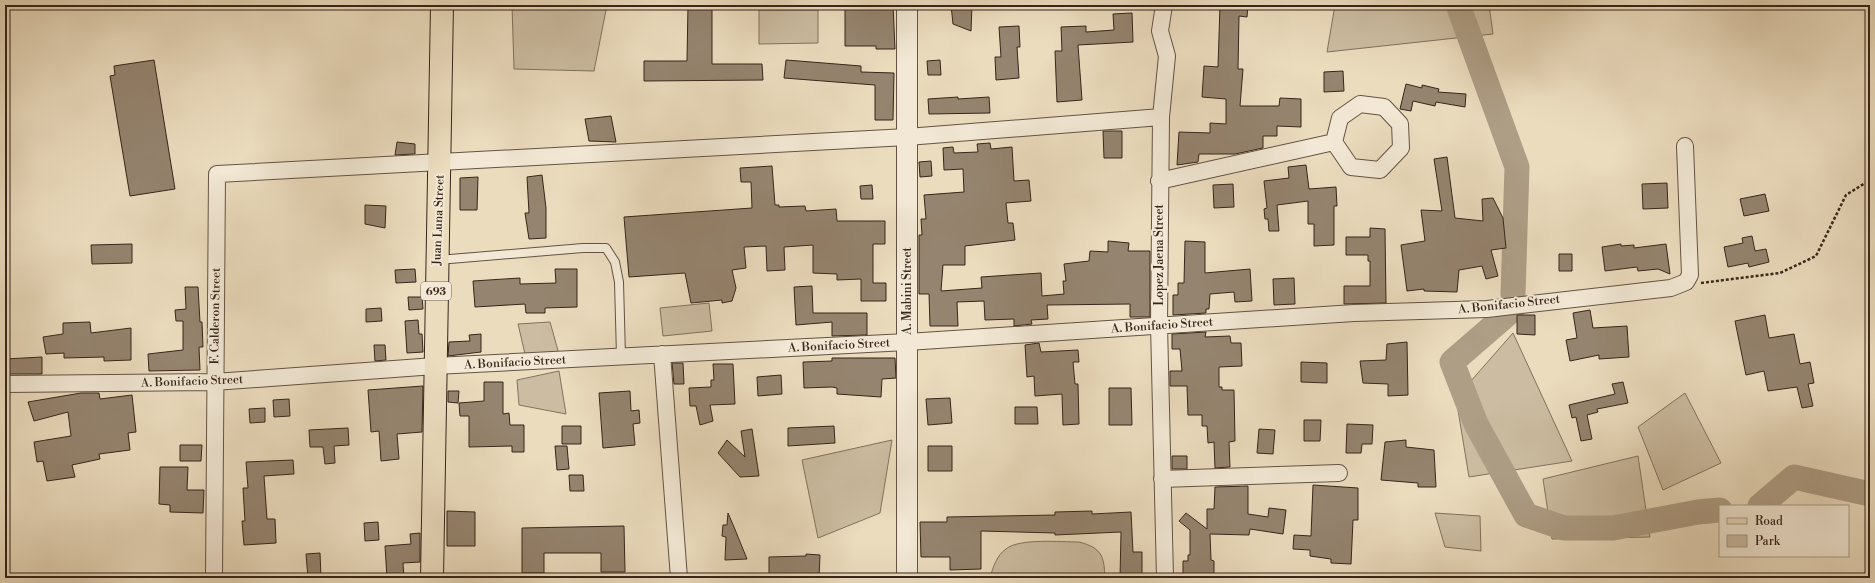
<svg xmlns="http://www.w3.org/2000/svg" width="1875" height="583" viewBox="0 0 1875 583" font-family="'Libre Bodoni',serif">
  <rect width="100%" height="100%" fill="#ebdcbe"/>
  <filter id="stains"><feTurbulence type="fractalNoise" baseFrequency=".005" numOctaves="4"/><feColorMatrix values="0 0 0 0 .2 0 0 0 0 .09 0 0 0 0 .02 0 0 0 .5 -.17"/></filter>
  <radialGradient id="worn" r=".72"><stop offset=".6" stop-color="#630" stop-opacity="0"/><stop offset="1" stop-color="#630" stop-opacity=".3"/></radialGradient>
  <path fill="#ccbda2" stroke="#82715e" d="M512 5H607L594 71 514 69Z
    M1335 5H1489L1493 34 1327 52Z
    M759 10H818V43L759 44Z
    M709 303 712 331 663 336 660 308Z
    M550 322 559 354H525L518 324Z
    M1513 333 1572 461 1469 477 1456 398Z
    M559 371 566 414 519 405 517 380Z
    M1685 393 1721 463 1663 490 1638 427Z
    M892 440 880 513 818 538 802 460Z
    M1638 456 1650 537 1552 539 1543 479Z
    M1435 513 1480 516 1481 551 1445 547Z
    M1079 542C1102 548 1104 556 1105 578H990C993 567 997 555 1006 549 1019 538 1061 542 1079 542Z
    M590 574V578H538V576Z
    M1453 575V578H1423L1422 576Z"/>
  <g fill="none" stroke-linecap="round" stroke-linejoin="round">
    <path stroke="#ae9e86" stroke-width="25" d="M1458 5 1517 167 1513 294
      M1512 310 1452 362 1476 424 1526 515 1564 528H1613L1698 512 1720 510
      M1760 506 1794 477 1870 494"/>
  </g>
  <path fill="#95846f" stroke="#37251a" d="M688 5H712V64H762L763 80 644 81V61H687Z
    M876 5H893L895 49H876V46H845V9H876Z
    M951 5H972L971 31 953 24Z
    M1220 5H1248L1247 17 1239 16 1238 69H1243L1240 106H1279L1280 98 1301 99V127L1277 126V136H1263V148L1235 154H1199L1198 162 1177 165 1179 132 1210 133V123L1226 124V99L1202 97 1204 66 1218 67Z
    M1132 13 1133 42 1078 45 1082 100 1057 102 1055 51H1062L1061 27 1086 26V32L1114 30 1113 14Z
    M1019 26 1020 47H1017L1019 78 996 80 995 57H1001L999 27Z
    M154 60 175 189 130 196 110 76 115 75 114 66Z
    M786 60 861 66V72L894 73 893 120H875V85L784 78Z
    M940 60 941 75H928L927 61Z
    M1343 71 1344 91 1324 92V72Z
    M1406 84 1422 88V85L1439 89 1438 92 1466 94 1465 107 1436 102 1435 106 1413 101 1411 111 1400 109Z
    M958 97V99L989 97 990 113 929 114 928 99Z
    M611 116 616 142 589 141 585 119Z
    M1103 131H1122V158H1104Z
    M397 142 415 144V154L395 155Z
    M990 143 991 149 1012 147 1014 181 1029 180 1031 201 1006 203 1008 223H1013L1015 240 965 246V265H943L941 291 982 288 981 277 1041 273 1042 296 1064 294 1063 281H1066L1064 264 1089 261 1090 251 1108 252V241L1129 243 1128 251H1150V317H1130V304L1047 305 1048 319 1031 320 1032 324 1014 326V319L985 320 984 301 957 302 958 326H930L929 294H919V235H922L921 219H926L924 195 964 192 963 169 944 170 943 148 953 147 954 153 978 152 977 144Z
    M1447 157 1455 218 1483 221 1482 199 1493 198 1503 218 1506 248 1491 250 1498 276 1486 279 1482 266 1459 270 1457 292 1424 291V289L1407 291 1401 245 1425 241 1421 210 1442 211 1434 159Z
    M931 161 932 176 920 177 919 162Z
    M1306 165 1309 189 1336 187 1337 206H1334V245L1314 246V224H1308V201L1277 205 1279 231H1269L1268 219H1265L1264 209 1267 208 1264 181 1289 178 1288 167Z
    M772 166 775 205H779V207L805 206 806 211 836 209 837 221H885V244H873V283H886V301H861V279L837 280V274L813 273V245L784 247 785 270 767 271 766 246 744 247 746 268 732 270 736 288 732 301 722 303V300L691 303 685 273 629 277 624 217 752 208 751 182H741L740 168Z
    M542 175 546 208V238L529 239 525 213H529L527 177Z
    M478 177 477 210H460V178Z
    M1667 183 1668 208 1643 209 1642 184Z
    M1233 184 1234 207 1214 208 1213 185Z
    M872 185 873 199H861L860 186Z
    M1765 194 1769 211 1744 216 1740 199Z
    M365 205 386 206 385 228 365 224Z
    M1370 228 1385 229 1386 303 1344 304V286H1370V261H1368V255H1346V237H1370Z
    M1752 236 1755 251 1766 249 1769 262 1749 267 1748 263 1728 267 1724 247 1743 243 1742 238Z
    M1185 241 1205 242V273L1250 269 1252 301 1235 302 1234 292 1210 294 1209 309H1206V313L1173 315V295H1178V283H1184Z
    M132 244V263L92 264 91 245Z
    M1621 244V246L1634 245V248L1666 244 1670 274 1658 269 1638 271 1637 267 1605 271 1602 247Z
    M1559 254H1572V271H1559Z
    M415 269 416 282 396 283 395 270Z
    M555 269H577V307L545 308V313H526L525 304 475 307 473 281 520 278V284L556 283Z
    M1294 278 1295 304 1274 305 1273 279Z
    M812 286 813 313H867V335L832 336V322L796 325 794 287Z
    M185 287H198L200 322H202L203 347H199L200 370 149 371 148 354 183 350V321H176L175 310 186 309Z
    M408 297H422L423 309 409 310Z
    M381 308 382 321 366 322V309Z
    M1590 310 1593 328 1627 326 1629 357 1599 359V355L1570 361 1566 340 1577 338 1573 313Z
    M1517 315H1535V335L1517 334Z
    M1765 315 1769 338 1794 334 1800 364 1810 362 1814 383 1808 384 1813 406 1802 408 1797 387 1768 391 1764 371 1746 375 1735 321Z
    M418 320 419 334H422L423 352 407 353 405 321Z
    M90 322 91 333 131 328V360L104 361V357L64 358V353L46 354 43 337 63 334V323Z
    M1206 332 1205 337 1230 336 1231 343H1241L1242 366 1219 367V387H1222V390H1234L1235 441 1229 442 1230 467 1215 468 1214 442 1208 443 1207 426H1202V415H1188L1187 386H1170V371H1182L1180 349H1172V334Z
    M481 334V352L448 356 449 342 470 341 469 335Z
    M1407 342 1408 395 1388 396V384L1363 383 1360 361 1386 360 1387 344Z
    M1039 343 1041 352 1078 350 1079 362H1073L1075 384H1078L1079 424 1063 425 1062 394 1035 396 1034 376 1027 377 1025 345Z
    M374 345H385L386 360 375 361Z
    M42 357V374H5V359Z
    M832 358H895L896 378 882 379 881 397 837 394V388L832 387 804 388 803 362 832 361Z
    M1301 362 1327 363V383L1301 382Z
    M672 363H683L684 384H674Z
    M713 364H733L735 404 710 405 713 421 700 425 696 406H690L689 388 711 387V380H714Z
    M781 375 782 394 758 396 757 377Z
    M484 382H503V414L509 413 510 425H524V452H512V446L469 447V416H460L459 403 484 401Z
    M1623 382 1628 403 1597 409 1598 412 1587 415 1592 439 1581 441 1576 417 1572 418 1569 405 1615 394 1612 384Z
    M423 386 422 432 397 434 399 459 381 461 379 431 371 432 368 390Z
    M1109 388H1131L1132 425H1109Z
    M448 391H459L458 403 448 402Z
    M630 391 631 411 639 410 640 423 633 424 635 445 603 448 599 393Z
    M81 393H99L100 399 132 395 136 432 128 433 130 450 99 454 100 459 72 465 75 477 47 481 43 461 37 462 34 442 71 436 68 412 34 421 28 402Z
    M950 398 952 423 928 425 926 399Z
    M289 399 290 416 274 417 273 400Z
    M1015 407H1037L1038 424H1015Z
    M265 408V422L250 423 249 409Z
    M1304 420H1321L1320 441H1304Z
    M1347 424 1373 425 1372 444H1362L1361 453H1346Z
    M562 426H581V444H562Z
    M834 426 835 443 788 446V428Z
    M348 428 349 445 334 446 335 463 325 464 323 447H310L309 430Z
    M752 429 759 476 740 477 718 453 727 440 745 457 741 431Z
    M1259 429 1275 430 1273 454 1257 453Z
    M1406 440V447L1434 450 1436 487H1418V483L1381 480 1385 442Z
    M180 445H202L201 461H180Z
    M555 446H567L569 469 557 470Z
    M928 446H952V471H928Z
    M1172 456H1187V469H1172Z
    M293 460 294 474 264 476 267 519H275L276 543 244 545 242 521H245L243 488H248L246 462Z
    M160 467H188L187 490H204L203 513 170 512V505L159 504Z
    M569 475H583L584 491H570Z
    M1313 485 1358 488V520H1353L1351 564 1331 563V559L1310 556V550L1293 549 1294 535 1311 536Z
    M1248 486V514L1268 517 1269 508 1286 510 1283 534 1250 529 1249 535 1210 534 1211 560 1214 561V574H1183V561H1188V555H1190V530L1179 521 1186 513 1207 529V509H1214L1215 487Z
    M447 511 475 512V546H447Z
    M1092 511V514L1131 512 1133 552H1142V578H1120L1121 532 1055 535V533L981 531V569L950 570V557H921L920 522H947V517L1055 515V512Z
    M728 513 734 527 747 559 725 560 726 537 722 536 723 525H727Z
    M378 522 379 540 365 541 364 523Z
    M624 526 625 572H601V553H544V573H522V528Z
    M420 533V562L403 563 404 578H387L385 546 411 544 410 534Z
    M320 553 321 578H308L306 554Z
    M806 554 820 555 819 578H769V557L806 556Z"/>
  <g fill="none" stroke-linecap="round" stroke-linejoin="round">
    <g stroke="#645343" stroke-width="10">
      <path id="service" d="M438 260 583 248H606L615 262 619 282 621 356"/>
    </g>
    <g stroke="#645343" stroke-width="18">
      <path id="minor" d="M1164 5 1160 31 1167 56 1161 117 1159 325 1165 578
        M1360 104 1384 107 1400 124 1401 148 1380 170 1351 167 1334 142 1340 118Z
        M1159 181 1334 142
        M662 354 679 578
        M5 384 214 382 435 366 907 342 1354 313 1487 309 1671 288 1686 282 1690 275 1685 146
        M1162 479 1339 473
        M214 578 217 174 907 137 1161 117"/>
    </g>
    <g stroke="#645343" stroke-width="22">
      <path id="tertiary" d="M907 578V5"/>
    </g>
    <g stroke="#37251a" stroke-width="24">
      <path id="primary" d="M432 578 442 5"/>
    </g>
    <path stroke="#37251a" stroke-width="2.5" stroke-dasharray="3 2" stroke-linecap="butt" d="M1701 283 1780 273 1816 256 1846 195 1870 180"/>
    <use href="#service" stroke="#f2e8d5" stroke-width="8"/>
    <use href="#minor" stroke="#f2e8d5" stroke-width="16"/>
    <use href="#tertiary" stroke="#f2e8d5" stroke-width="20"/>
    <use href="#primary" stroke="#ebdcbe" stroke-width="22"/>
  </g>
  <g text-anchor="middle" stroke-width="4" stroke-linejoin="round" paint-order="stroke">
    <rect fill="#f2e8d5" stroke="#6f6052" stroke-width="1" x="421" y="282" width="30" height="18" rx="3"/>
    <g font-size="11" font-weight="bold" fill="#37251a">
      <text x="436" y="295">693</text>
    </g>
    <g font-size="12" fill="#37251a" stroke="#f2e8d5">
      <text transform="translate(438 220) rotate(-88)" y="4">Juan Luna Street</text>
      <text transform="translate(1159 255) rotate(-90)" y="4">Lopez Jaena Street</text>
      <text transform="translate(907 291) rotate(-90)" y="4">A. Mabini Street</text>
      <text transform="translate(1509 304) rotate(-6)" y="4">A. Bonifacio Street</text>
      <text transform="translate(215 316) rotate(-89)" y="4">F. Calderon Street</text>
      <text transform="translate(1162 325) rotate(-4)" y="4">A. Bonifacio Street</text>
      <text transform="translate(839 345) rotate(-3)" y="4">A. Bonifacio Street</text>
      <text transform="translate(515 362) rotate(-3)" y="4">A. Bonifacio Street</text>
      <text transform="translate(192 381) rotate(-2)" y="4">A. Bonifacio Street</text>
    </g>
  </g>
  <rect width="1875" height="583" fill="none" stroke="#ebdcbe" stroke-width="20"/>
  <rect x="6" y="6" width="1863" height="571" fill="none" stroke="#37251a" stroke-width="2"/>
  <rect x="10" y="10" width="1855" height="563" fill="none" stroke="#37251a"/>
  <rect x="1719" y="505" width="130" height="52" fill="#f2e8d5" stroke="#a79a8a"/>
  <rect x="1727" y="518" width="20" height="6" fill="#ebdcbe" stroke="#a79a8a"/>
  <text x="1755" y="525" font-size="12" fill="#37251a">Road</text>
  <rect x="1727" y="535" width="20" height="12" fill="#ccbda2" stroke="#a79a8a"/>
  <text x="1755" y="545" font-size="12" fill="#37251a">Park</text>
  <rect width="100%" height="100%" filter="url(#stains)"/>
  <rect width="100%" height="100%" fill="url(#worn)"/>
</svg>
